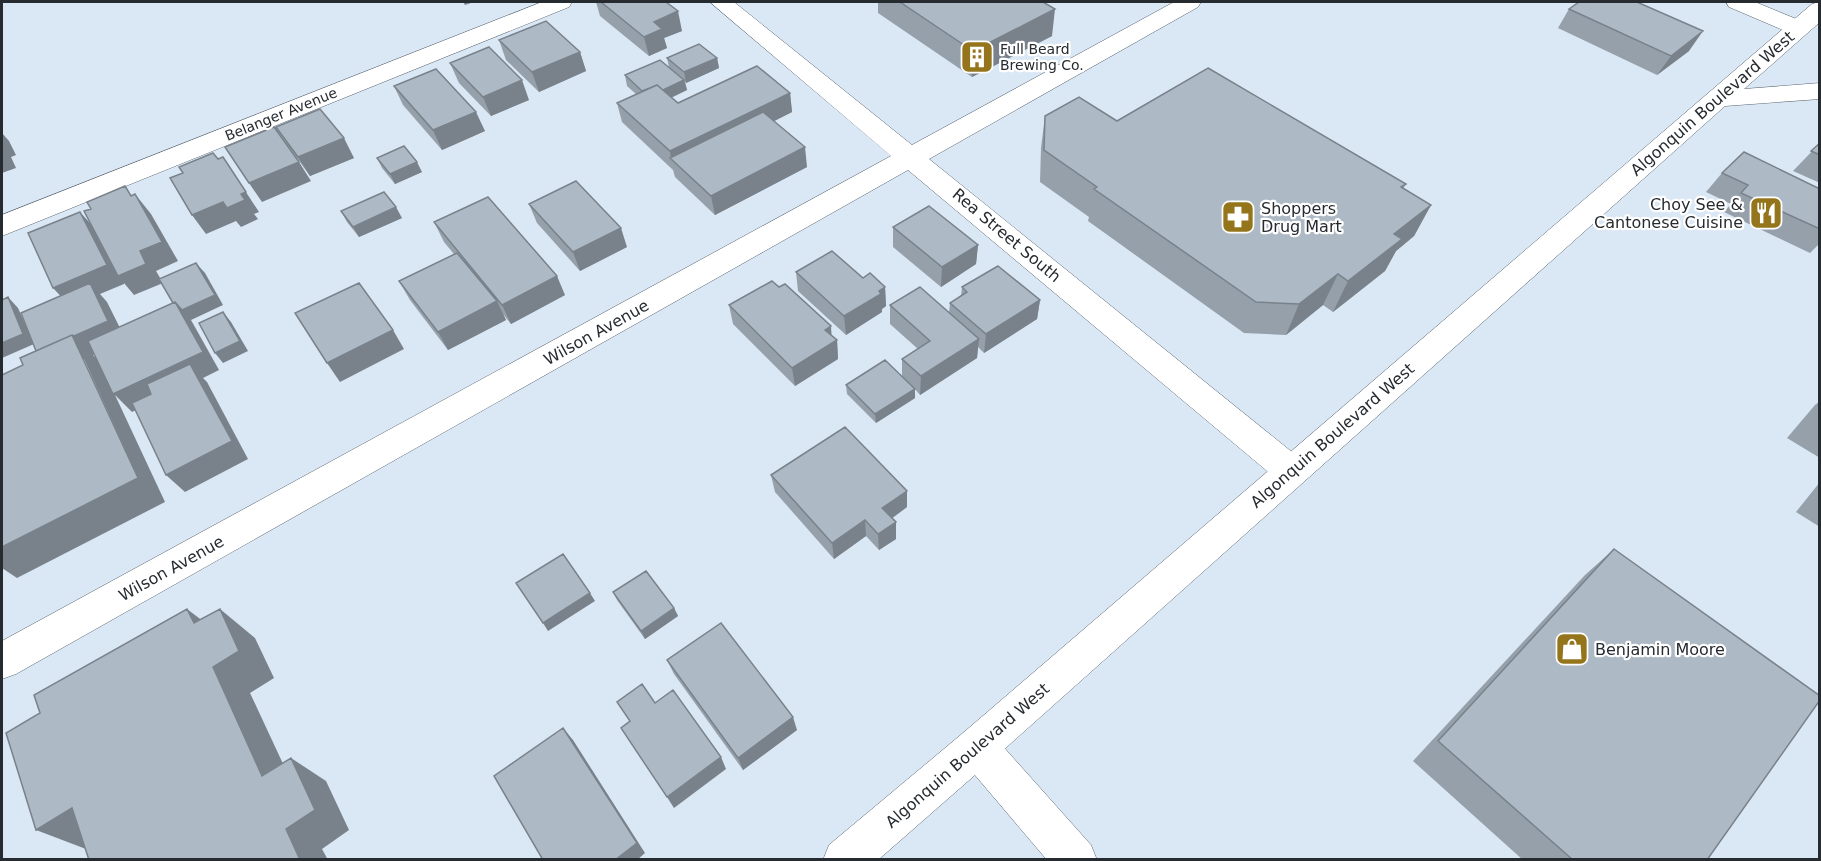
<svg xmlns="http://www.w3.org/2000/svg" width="1821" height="861" viewBox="0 0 1821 861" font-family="'DejaVu Sans',sans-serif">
  <rect width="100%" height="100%" fill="#dae7f4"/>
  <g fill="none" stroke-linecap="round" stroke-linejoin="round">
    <g stroke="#57626d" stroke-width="1">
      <path id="minor" d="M542 2H572L569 7 2 236V215Z
        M710 2H734L912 145 1174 2H1201L1198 7 929 159 1303 461 1308 471 1303 481 1291 485 1279 481 908 170 16 674 2 679V641L891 156Z
        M1726 2H1755L1806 23 1810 28 1806 33 1798 35 1790 33 1729 7Z
        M977 727 991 733 1091 845 1097 860H1047L963 761 957 747 963 733Z"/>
    </g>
    <g stroke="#57626d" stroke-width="1">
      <path id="major" d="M1820 2V22L1744 89 1820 83V99L1725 106 991 761 878 860H823L829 845 963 733 1812 4Z"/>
    </g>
    <use href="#minor" fill="#fff" fill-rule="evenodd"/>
    <use href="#major" fill="#fff" fill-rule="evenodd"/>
  </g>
  <path fill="#95a0aa" d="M596 2H666L682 31 664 38 667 48 649 56 600 16Z
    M878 2H1043L1052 36 972 77 878 13Z
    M1569 9 1689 51 1657 75 1558 28Z
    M499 40 580 52 586 71 539 92 506 60Z
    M667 58H717L719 68 686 83 685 81 687 90 671 98 678 103 790 93 792 112 774 121 807 167 715 215 675 177 673 170 622 122 617 103 636 94 627 86 625 75 669 67Z
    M450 63 529 100 491 116 459 83Z
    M394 86 485 131 442 150 403 105Z
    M1045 116 1117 121 1406 184 1403 189 1431 205 1414 236 1396 251 1385 271 1333 312 1323 305 1286 335 1244 333 1088 221 1089 217 1040 182 1041 148Z
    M276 127 354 158 310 176 288 146Z
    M1820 143V183L1793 171Z
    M377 158 422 172 395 184 382 168Z
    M1722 173 1820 189V243L1810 253 1724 212 1731 204 1706 192Z
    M529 204 627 247 580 271 537 223Z
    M341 211 402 218 359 237 347 222Z
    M434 222 565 295 511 324 503 314 506 320 448 350 410 300 399 281 454 254 444 242Z
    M893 227 978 245 976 264 941 287 893 247Z
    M796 272 863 278 885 287 886 306 882 309V312L846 335 798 291Z
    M962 287 1040 300 1037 319 984 353 978 347 977 358 920 395 915 389V398L876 423 847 394 846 385 902 377V359L918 349 890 324V305L949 313 950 303 961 296Z
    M729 305 832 336 837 340 838 359 795 386 733 324Z
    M1820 401V458L1787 438 1815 405Z
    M771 475 907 507 892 518 896 539 879 550 866 536 834 559 775 492Z
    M1820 482V527L1796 512Z
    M1614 549 1707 860H1523L1413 761 1585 575Z
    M613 592 674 608 678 616 645 639 617 600Z
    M667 660 797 730 743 770 674 674Z"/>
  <path fill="#79828b" d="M463 2H474L465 5Z
    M1055 9 1052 36 972 77 973 51Z
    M678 11 682 31 664 38 667 48 649 56 644 37 654 22Z
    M1703 31 1689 51 1657 75 1671 56Z
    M580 52 586 71 539 92 532 72Z
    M717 58 719 68 686 83 684 72Z
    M522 80 529 100 491 116 483 97Z
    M684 80 687 90 651 107 648 97Z
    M790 93 792 112 681 168 671 159 670 151Z
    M476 112 485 131 442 150 433 130Z
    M2 133 9 141 16 155 11 157 16 168 2 173Z
    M344 138 354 158 310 176 298 157Z
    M805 147 807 167 715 215 711 196Z
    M223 157 259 212 254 214 258 219 241 227 236 221 206 234 192 215 241 194Z
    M299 162 311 181 262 202 249 183Z
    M417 162 422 172 395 184 390 174Z
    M135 194 151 214 178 261 156 271 163 283 134 295 124 283V284L100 294 107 302 126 340 93 355 98 360 114 393 203 352 186 322 178 312 180 311 175 302 182 310 215 295 196 263 205 273 223 305 191 320 219 370 203 378 207 382 248 459 185 492 166 475 232 441 199 380 132 412 115 395 165 502 17 578 2 568V547L138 478 84 359 57 371 37 353 73 337 72 335 74 336 108 321 96 296 71 307 53 288 107 265 80 212 97 231 120 275 146 264 140 251 162 242Z
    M1431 205 1414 236 1396 251 1385 271 1333 312 1348 281 1394 234Z
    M396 207 402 218 359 237 353 227Z
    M621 228 627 247 580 271 573 252Z
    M978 245 976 264 941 287 942 267Z
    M1338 274 1323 305 1286 335 1299 304Z
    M557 276 565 295 511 324 502 305Z
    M885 287 886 306 882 309V312L846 335 844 316Z
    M8 297 18 308 34 344 2 358V343Z
    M1040 300 1037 319 984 353 986 334Z
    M497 301 506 320 448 350 438 332Z
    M223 312 231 322 248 351 223 363 215 353Z
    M831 326 832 343 837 340 838 359 795 386 792 368 825 330Z
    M393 330 404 349 340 382 327 363Z
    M979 339 977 358 920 395 921 376Z
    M915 389V398L876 423 875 414Z
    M907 491V507L883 525 882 508Z
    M865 520 866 536 834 559 832 543Z
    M896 522V539L879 550 878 534Z
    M590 593 595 601 548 631 543 623Z
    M674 608 678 616 645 639 641 631Z
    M187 609 224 637 194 623Z
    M220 609 255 638 274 678 250 693 299 798 262 776 213 667Z
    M793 717 797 730 743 770 738 758Z
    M563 728 573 740 645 853 637 860H615Z
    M721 757 726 769 674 808 667 797Z
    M291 758 326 781 349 830 322 849 328 860H300L286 829Z
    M72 808 86 849 36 830Z"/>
  <path fill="#adbac6" stroke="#79828b" stroke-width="1.5" d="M601 2H666L678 11 654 22 662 29 644 37Z
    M900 2H1043L1055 9 973 51Z
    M1579 2H1637L1703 31 1671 56 1569 9Z
    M546 21 580 52 532 72 499 40Z
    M699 44 717 58 684 72 667 58Z
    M489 47 522 80 483 97 450 63Z
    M660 60 684 80 663 90 657 85 642 91 625 75Z
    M757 66 790 93 670 151 617 103 657 85 678 103Z
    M1208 68 1406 184 1401 187 1431 205 1394 234 1402 239 1348 281 1338 274 1299 304 1256 302 1094 189 1097 187 1044 150 1045 116 1079 97 1117 121Z
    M436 69 476 112 433 130 394 86Z
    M320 109 344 138 298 157 276 127Z
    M763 112 805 147 711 196 670 158Z
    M274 127 299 162 249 183 225 147Z
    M1820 143V155L1811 151Z
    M404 146 417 162 390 174 377 158Z
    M1744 152 1820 189V229L1741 193 1748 185 1722 173Z
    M213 153 218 159 223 157 246 192 241 194 245 200 227 208 223 202 192 215 170 178 183 173 179 167Z
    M576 181 621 228 573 252 529 204Z
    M125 186 131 196 135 194 162 242 140 251 146 264 118 276 84 211 91 209 87 202Z
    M384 192 396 207 353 227 341 211Z
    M488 197 557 276 502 305 434 222Z
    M929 206 978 245 942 267 893 227Z
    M80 212 107 265 53 288 28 233Z
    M832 251 863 278 870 273 885 287 879 291 881 294 844 316 796 272Z
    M457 253 497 301 438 332 399 281Z
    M196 263 215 295 182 310 175 302 173 303 159 279Z
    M998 266 1040 300 986 334 950 303 967 292 962 287Z
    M772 281 779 287 785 284 831 326 825 330 837 340 792 368 729 305Z
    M90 283 108 321 74 336 72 335 36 351 21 313Z
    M359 283 393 330 327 363 295 313Z
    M920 287 979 339 921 376 902 359 930 341 890 305Z
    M8 297 23 334 2 343V300Z
    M175 302 203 352 113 394 88 341Z
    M223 312 240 341 215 353 199 323Z
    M72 335 138 478 2 547V375L23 365 20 358Z
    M885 360 915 389 875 414 846 385Z
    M190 364 232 441 166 475 132 403 151 394 147 384Z
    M845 427 907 491 882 508 896 522 878 534 865 520 832 543 771 475Z
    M1614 549 1820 696V700L1707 860H1573L1438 741Z
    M563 554 590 593 543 623 516 583Z
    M646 571 674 608 641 631 613 592Z
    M187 609 194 623 220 609 239 651 213 667 262 776 291 758 315 810 286 829 300 860H89L72 808 36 830 6 733 40 713 34 695Z
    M721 623 793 717 738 758 667 660Z
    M642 684 655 703 673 690 721 757 667 797 621 728 630 721 617 702Z
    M563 728 637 843 615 860H543L494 776Z"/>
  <defs>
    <g id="building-square" transform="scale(1.725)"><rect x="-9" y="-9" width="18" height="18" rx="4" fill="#94751c" stroke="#fff"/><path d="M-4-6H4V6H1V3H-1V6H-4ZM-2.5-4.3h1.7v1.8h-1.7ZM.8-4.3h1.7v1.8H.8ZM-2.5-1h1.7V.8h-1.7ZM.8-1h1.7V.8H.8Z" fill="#fff"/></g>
    <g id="restaurant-square" transform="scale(1.725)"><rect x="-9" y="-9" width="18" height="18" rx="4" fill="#94751c" stroke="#fff"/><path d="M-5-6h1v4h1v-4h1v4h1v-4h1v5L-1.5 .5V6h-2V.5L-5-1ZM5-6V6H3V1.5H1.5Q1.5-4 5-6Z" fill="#fff"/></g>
    <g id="pharmacy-square" transform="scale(1.725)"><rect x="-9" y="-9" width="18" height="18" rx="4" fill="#94751c" stroke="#fff"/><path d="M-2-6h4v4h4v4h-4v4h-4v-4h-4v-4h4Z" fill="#fff"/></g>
    <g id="shop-square" transform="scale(1.725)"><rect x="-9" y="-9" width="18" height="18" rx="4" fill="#94751c" stroke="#fff"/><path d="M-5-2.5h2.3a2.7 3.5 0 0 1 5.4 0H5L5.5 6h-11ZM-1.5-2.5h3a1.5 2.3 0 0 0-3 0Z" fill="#fff"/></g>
  </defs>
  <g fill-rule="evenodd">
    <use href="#building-square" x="977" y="57"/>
    <use href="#restaurant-square" x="1766" y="213"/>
    <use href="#pharmacy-square" x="1238" y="217"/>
    <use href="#shop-square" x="1572" y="649"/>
  </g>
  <g text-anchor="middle" stroke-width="4.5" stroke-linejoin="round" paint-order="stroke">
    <g font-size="14" fill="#262b30" stroke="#fff" text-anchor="start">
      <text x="1000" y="54">Full Beard<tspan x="1000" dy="16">Brewing Co.</tspan></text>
    </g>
    <g font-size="14" fill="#262b30" stroke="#fff">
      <text transform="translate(281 114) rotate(-22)" y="5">Belanger Avenue</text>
    </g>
    <g font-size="16" fill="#262b30" stroke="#fff">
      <text transform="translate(1712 103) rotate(-41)" y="6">Algonquin Boulevard West</text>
      <text transform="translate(1007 235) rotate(40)" y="6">Rea Street South</text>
      <text transform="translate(596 332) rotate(-29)" y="6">Wilson Avenue</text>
      <text transform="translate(1332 435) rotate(-41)" y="6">Algonquin Boulevard West</text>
      <text transform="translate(171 568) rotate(-29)" y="6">Wilson Avenue</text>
      <text transform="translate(967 755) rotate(-41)" y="6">Algonquin Boulevard West</text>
    </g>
    <g font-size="16" fill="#262b30" stroke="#fff" text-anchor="start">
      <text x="1743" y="210" text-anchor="end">Choy See &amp;<tspan x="1743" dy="18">Cantonese Cuisine</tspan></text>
      <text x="1261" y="214">Shoppers<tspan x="1261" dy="18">Drug Mart</tspan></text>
      <text x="1595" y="655">Benjamin Moore</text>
    </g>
  </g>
  <rect width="1821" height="861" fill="none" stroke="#262b30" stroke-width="6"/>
</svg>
